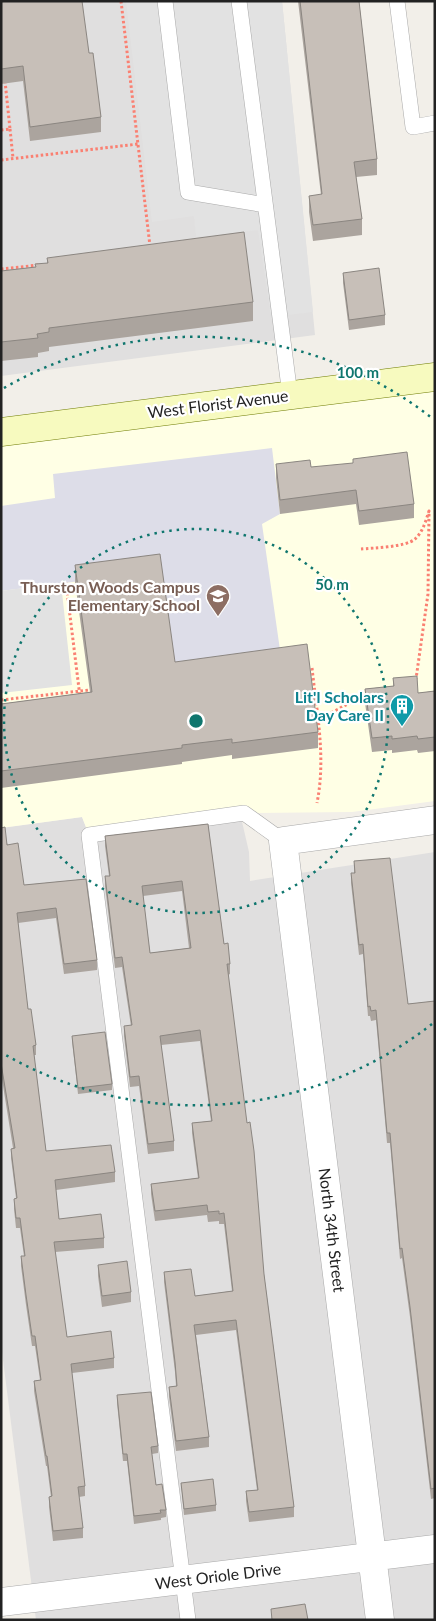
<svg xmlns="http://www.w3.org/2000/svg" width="436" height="1621" viewBox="0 0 436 1621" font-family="Lato,sans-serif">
  <rect width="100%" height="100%" fill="#f2efe9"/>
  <path fill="#e0dfdf" d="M1 1H282L315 335 1 376Z
    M240 813 249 852 250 881 435 852V1620H36L1 1344V828L82 817 89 835Z"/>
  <path fill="#ffffe5" d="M435 377V801L352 812 244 813 89 835 82 817 1 828V432Z"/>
  <path fill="#e2e2e2" d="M126 1H282L313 312 271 317 258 230 196 237 194 216 152 222Z
    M61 583 72 685 1 693V591Z"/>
  <path fill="#dddde8" d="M272 448 280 514 262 524 282 664 179 714 160 571 1 591V506L55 498 53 474Z"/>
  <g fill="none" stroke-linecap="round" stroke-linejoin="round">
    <g stroke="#a9a9a9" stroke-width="16">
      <path id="lane" d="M165 1 188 192 265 205
        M239 1 290 395
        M397 1 413 127 435 123
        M188 1620 89 835 244 813 283 841"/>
    </g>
    <g stroke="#a9a9a9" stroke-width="29">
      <path id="street" d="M1 1602 435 1549
        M380 1620 283 841 435 820"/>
    </g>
    <g stroke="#707d05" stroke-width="29">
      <path id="secondary" d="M1 432 435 377"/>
    </g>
    <path stroke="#fa8072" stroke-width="3" stroke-dasharray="2.5 2.5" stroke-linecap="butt" d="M121 1 150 246
      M10 129 13 158
      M1 130 10 129 5 81
      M1 160 138 144
      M1 269 39 265
      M361 549C373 548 406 547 415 539 423 532 426 520 429 511L428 594 416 679
      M66 583 80 697
      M312 668C317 714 326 758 317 803
      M1 700 89 690
      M318 720 368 693"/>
    <use href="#lane" stroke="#fff" stroke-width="15"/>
    <use href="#street" stroke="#fff" stroke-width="28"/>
    <use href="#secondary" stroke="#f7fabf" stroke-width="28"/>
  </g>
  <path fill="#aba49e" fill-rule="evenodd" d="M298 1H359L377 159V175L356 177 362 219V235L313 241 309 212V196L321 195Z
    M1 2 89 53 101 117V132L30 141 23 81 1 84Z
    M47 258 253 302V321L49 347V351L38 353V357L1 361V271L35 267 47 263Z
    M343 273 385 315V325L349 330 343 283Z
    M276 464 311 467 414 504V518L359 525 356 504 280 514 276 478Z
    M75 565 175 662 318 732V748L232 759V755L182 762V764L1 788V704L90 692 75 582Z
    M393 678 418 693 435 691V751L418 753 417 750 392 753V750L372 752 365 703V689L393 686Z
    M208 824 224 944 230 964V974L228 975 264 1274 294 1507V1517L249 1522 246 1501V1491L257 1490 236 1330 196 1335 209 1437V1447L176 1451 169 1397V1387L176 1386 175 1372 164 1282V1272L195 1296 232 1291 224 1224H219V1221L208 1222 207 1215 155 1221 151 1194V1184L198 1178 192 1133V1123L211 1121 200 1041 161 1045 174 1141V1151L148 1154 139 1086 130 1087 124 1036V1026H131L122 967 115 968 105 886V876H109L105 846V836ZM182 891 189 948 150 953 143 896Z
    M1 828 24 885 86 879 97 960V970L64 974 56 918 18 923 28 1009 36 1045V1055H34L46 1151 115 1172V1182L56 1190 59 1219 104 1238V1248L55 1252 67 1337 114 1358V1368L72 1373 85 1486V1496L79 1497 83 1528V1538L53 1541 49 1507V1497H51L47 1466H46L34 1391V1381L40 1380 35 1346H32L26 1305 21 1266V1256H24L20 1228H16L14 1209V1199L16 1198 11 1158V1149L13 1148 1 1073Z
    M354 861 408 1004 435 1001V1498L431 1499 410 1317 402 1258 400 1259 390 1143H387L376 1020 371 1021 370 1016H368L363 954 359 955 351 883V873H354Z
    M72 1036 112 1084V1090L78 1094 72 1041Z
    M98 1265 131 1292V1302L102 1307 98 1276Z
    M117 1395 158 1446V1453L152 1454 156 1485 166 1510V1517L161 1518V1520L134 1524 127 1461H123L117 1403Z
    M181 1483 216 1505V1511L184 1515Z"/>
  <path fill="#c7bfb8" stroke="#8b8681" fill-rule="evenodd" d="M7 1H82L89 53H93L101 117 30 127 23 66 1 69V2Z
    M300 1H359L377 159 354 162 362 219 313 225 309 196 322 194Z
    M244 232 253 302 49 328V332L37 334 38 338 1 342V271L36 267 35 264 48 263 47 258Z
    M379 268 385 315 349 320 343 273Z
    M407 452 414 504 359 511 356 490 280 500 276 464 310 460 311 467 353 463V459Z
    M160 554 175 662 307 644 318 732 232 743V739L182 745V748L1 771V704L92 692 75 565Z
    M417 676 418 693 435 691V737L418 739 417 736 392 739V736L372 738 365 689 394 686 393 678Z
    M208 824 224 944 228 943 230 964H227L247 1123 250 1122 254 1151 264 1274 294 1507 249 1512 246 1491 258 1490 236 1320 194 1325 209 1437 176 1441 169 1387 177 1386 175 1362 164 1272 191 1269 195 1296 233 1291 224 1213 219 1214V1211L208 1212 207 1205 155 1211 151 1184 199 1178 192 1123 212 1121 200 1030 160 1036 174 1141 148 1144 139 1076 130 1077 124 1026 132 1025 122 957 115 958 105 876H110L105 836ZM182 881 191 948 150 953 142 886Z
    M5 827 7 845 18 843 24 885 86 879 97 960 64 964 56 908 17 913 28 1009H31L36 1045 33 1046 46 1151 111 1145 115 1172 55 1180 59 1219 101 1214 104 1238 54 1242 67 1337 111 1331 114 1358 71 1364 85 1486 78 1487 83 1528 53 1531 49 1497 52 1496 47 1456H46L34 1381 41 1380 35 1336H32L26 1295 21 1256H25L20 1218H16L14 1199 17 1198 11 1149 15 1148 1 1063V828Z
    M390 858 408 1004 435 1001V1488L431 1489 410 1307 402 1248 400 1249 390 1133H387L376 1010 371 1011 370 1006 368 1007 363 944 359 945 351 873H355L354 861Z
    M105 1032 112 1084 78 1088 72 1036Z
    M127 1261 131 1292 102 1296 98 1265Z
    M151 1392 158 1446 151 1447 156 1485 162 1484 166 1510H160L161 1513 134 1516 127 1454H123L117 1395Z
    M213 1479 216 1505 184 1509 181 1483Z
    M305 1604 308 1620H272L271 1609Z"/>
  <g fill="none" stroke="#0f766e" stroke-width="2.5" stroke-dasharray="2.5 5">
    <circle cx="196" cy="721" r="192"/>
    <path d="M432 1024A384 384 0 0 1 4 1054M4 388A384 384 0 0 1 432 418"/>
  </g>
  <defs>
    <g id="school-pin" transform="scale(1.25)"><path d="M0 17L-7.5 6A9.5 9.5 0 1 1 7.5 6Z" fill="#8d6e63" stroke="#fff"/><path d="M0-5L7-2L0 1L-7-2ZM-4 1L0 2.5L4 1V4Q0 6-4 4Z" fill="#fff"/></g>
    <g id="building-pin" transform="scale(1.25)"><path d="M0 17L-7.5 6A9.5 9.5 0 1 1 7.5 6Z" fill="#0f9aa8" stroke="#fff"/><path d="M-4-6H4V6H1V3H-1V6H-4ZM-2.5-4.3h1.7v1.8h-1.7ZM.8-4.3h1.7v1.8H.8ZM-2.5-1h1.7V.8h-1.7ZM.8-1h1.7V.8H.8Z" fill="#fff"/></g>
  </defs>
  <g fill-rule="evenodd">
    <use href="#school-pin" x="218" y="596"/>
    <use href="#building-pin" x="402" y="706"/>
  </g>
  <g text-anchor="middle" stroke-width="4.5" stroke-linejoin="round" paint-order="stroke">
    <g font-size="16" fill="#222" stroke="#fff">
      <text transform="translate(218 404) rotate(-7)" y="6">West Florist Avenue</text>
      <text transform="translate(332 1230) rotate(83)" y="6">North 34th Street</text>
      <text transform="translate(218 1576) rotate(-7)" y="6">West Oriole Drive</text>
    </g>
    <g font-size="16" font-weight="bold" fill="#785e54" stroke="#fff" text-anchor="end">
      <text x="200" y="593">Thurston Woods Campus<tspan x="200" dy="18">Elementary School</tspan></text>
    </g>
    <g font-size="16" font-weight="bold" fill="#0d838f" stroke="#fff" text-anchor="end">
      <text x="384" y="703">Lit'l Scholars<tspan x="384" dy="18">Day Care II</tspan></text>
    </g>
  </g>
  <circle cx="196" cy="721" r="8" fill="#0f766e" stroke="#fff" stroke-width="2.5"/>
  <g font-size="15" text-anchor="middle" font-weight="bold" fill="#0f766e" stroke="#fff" stroke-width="4.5" stroke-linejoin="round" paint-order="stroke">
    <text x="358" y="378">100 m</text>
    <text x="332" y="590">50 m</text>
  </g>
  <rect width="436" height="1621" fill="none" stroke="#222222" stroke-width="5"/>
</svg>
